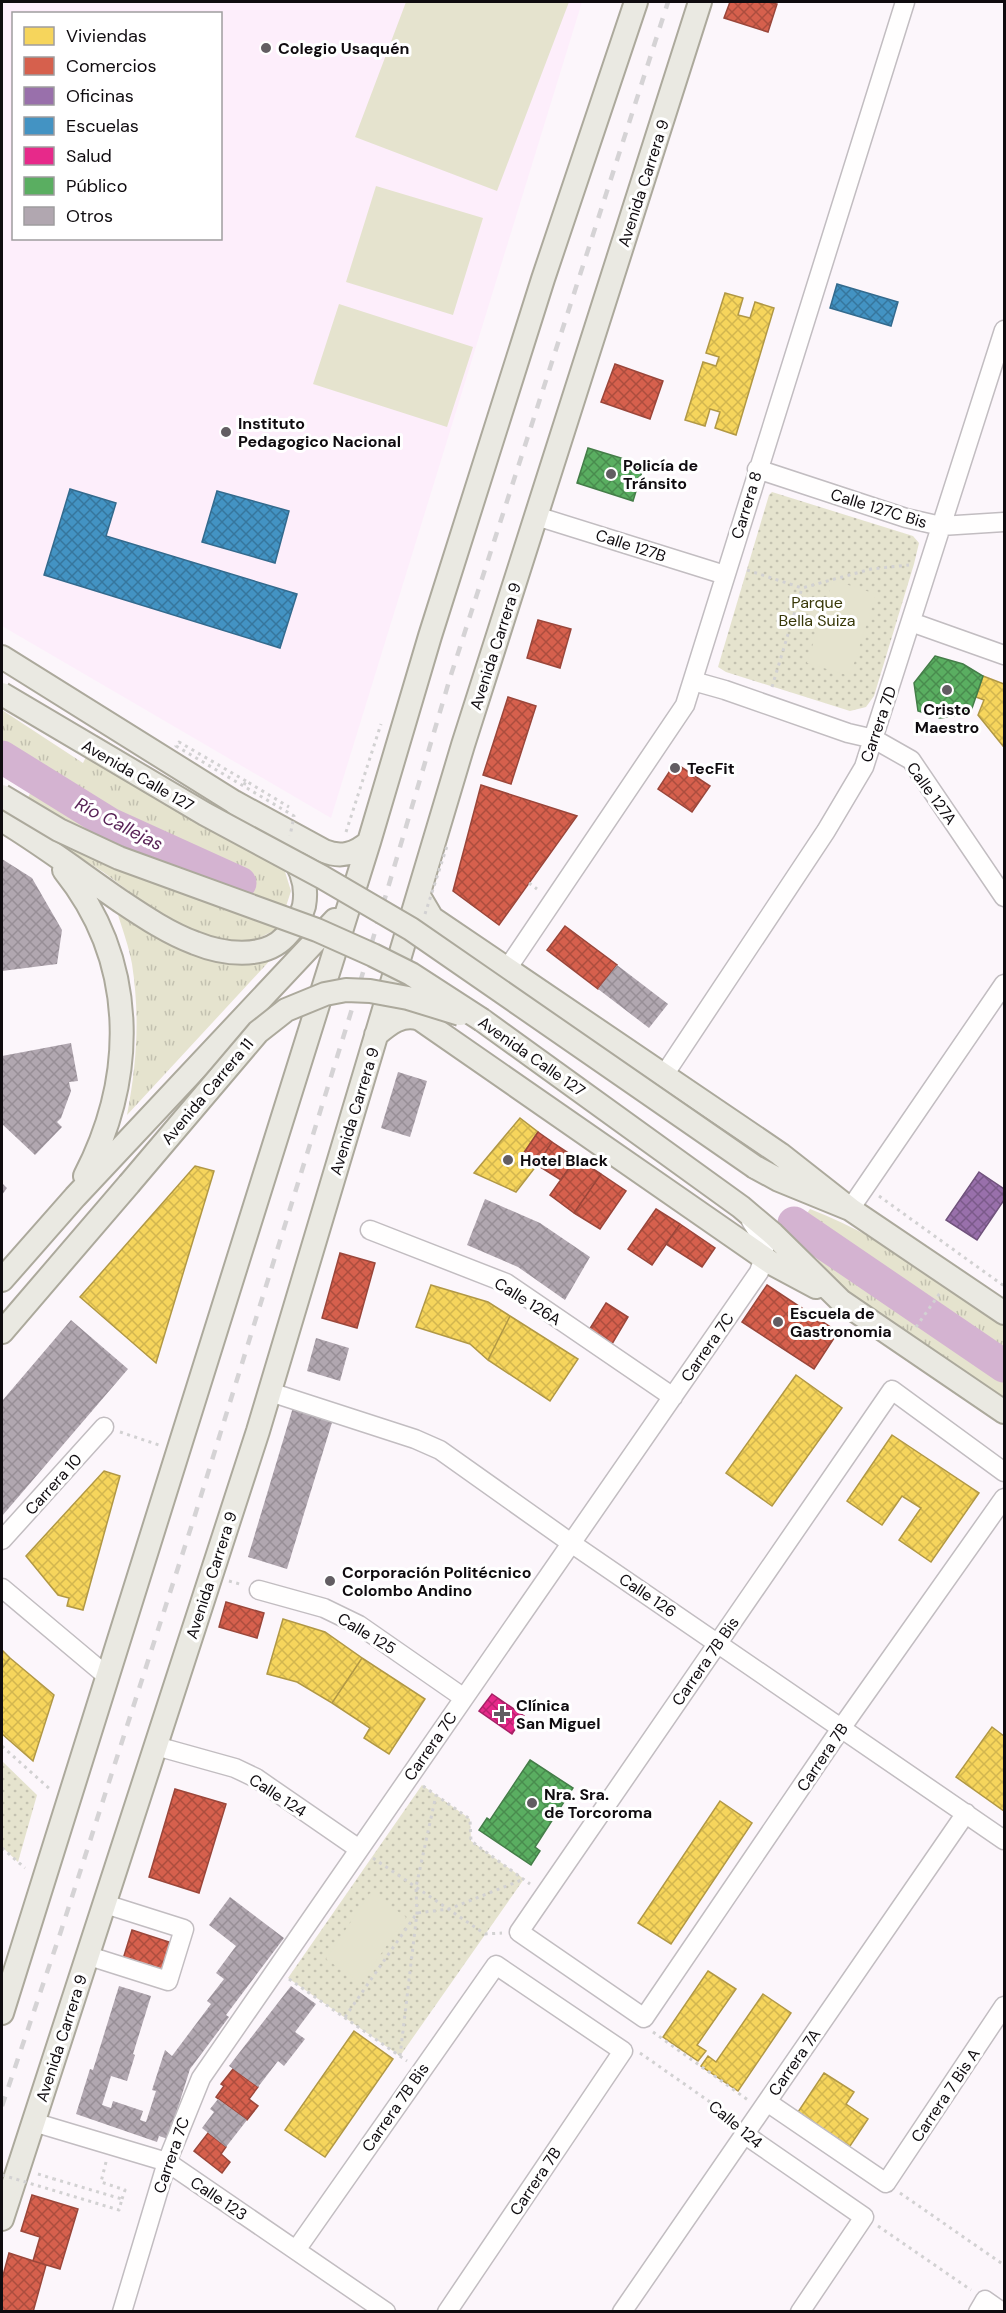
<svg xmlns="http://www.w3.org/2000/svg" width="1006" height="2313" viewBox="0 0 1006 2313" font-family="'DM Sans',sans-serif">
  <defs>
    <pattern id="grass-tufts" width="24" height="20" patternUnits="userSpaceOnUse" patternTransform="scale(1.5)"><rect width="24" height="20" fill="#e5e3ce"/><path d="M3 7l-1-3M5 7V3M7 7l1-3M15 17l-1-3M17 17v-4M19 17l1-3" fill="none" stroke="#c3c1b0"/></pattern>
    <pattern id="park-dots" width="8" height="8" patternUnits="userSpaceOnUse" patternTransform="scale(1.5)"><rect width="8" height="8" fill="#e5e3ce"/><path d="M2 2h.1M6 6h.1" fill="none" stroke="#c3c1b0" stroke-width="1.8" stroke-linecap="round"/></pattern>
    <pattern id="homes-cross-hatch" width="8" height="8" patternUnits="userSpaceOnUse" patternTransform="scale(1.5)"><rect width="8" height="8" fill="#f6d55c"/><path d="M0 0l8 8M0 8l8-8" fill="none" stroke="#d2b64f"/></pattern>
    <pattern id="shops-cross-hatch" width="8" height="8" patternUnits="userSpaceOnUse" patternTransform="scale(1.5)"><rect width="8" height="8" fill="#d6604d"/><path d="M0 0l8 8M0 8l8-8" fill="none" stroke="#ac4d3e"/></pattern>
    <pattern id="offices-cross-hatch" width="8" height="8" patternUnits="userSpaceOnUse" patternTransform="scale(1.5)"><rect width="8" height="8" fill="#9970ab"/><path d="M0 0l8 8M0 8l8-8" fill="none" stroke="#7b5a8a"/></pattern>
    <pattern id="schools-cross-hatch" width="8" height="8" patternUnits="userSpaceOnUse" patternTransform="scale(1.5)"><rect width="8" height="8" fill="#4393c3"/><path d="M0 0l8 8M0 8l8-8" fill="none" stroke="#36769d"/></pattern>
    <pattern id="health-cross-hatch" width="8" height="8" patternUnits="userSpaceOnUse" patternTransform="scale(1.5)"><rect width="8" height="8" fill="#e7298a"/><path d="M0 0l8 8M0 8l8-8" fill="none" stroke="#ba216f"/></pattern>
    <pattern id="public-cross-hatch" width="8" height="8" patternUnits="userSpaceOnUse" patternTransform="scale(1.5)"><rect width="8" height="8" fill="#5aae61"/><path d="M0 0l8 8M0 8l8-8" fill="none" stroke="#498c4e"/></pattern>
    <pattern id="building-cross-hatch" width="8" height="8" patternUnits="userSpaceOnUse" patternTransform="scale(1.5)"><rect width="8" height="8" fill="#b1a7b0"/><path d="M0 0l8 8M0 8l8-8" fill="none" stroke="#978e96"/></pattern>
  </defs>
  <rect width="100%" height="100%" fill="#fcf6fb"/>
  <path fill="#fdeefb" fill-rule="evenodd" d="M2 2H582L331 818 2 626ZM14 14H220V238H14Z"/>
  <path fill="url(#grass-tufts)" d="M2 710 83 763 97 735 255 830 282 862 291 891 279 928 255 940 213 941 169 921 103 872 19 818 32 789 2 772Z
    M118 915 200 957 231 963 275 955 127 1115C137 1063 140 1017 132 964 129 947 123 931 118 915Z
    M810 1209C881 1237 942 1279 1004 1322V1402L897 1328 841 1287 794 1232Z"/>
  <path fill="url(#park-dots)" d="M772 492 913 536 919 543 914 564 874 696 866 707 850 711 726 672 718 667 769 495Z
    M2 1761 37 1795 18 1862 2 1847Z
    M422 1785 470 1819 471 1841 524 1879 400 2056 288 1978Z"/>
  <path fill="#e5e3ce" d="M406 2H569L497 191 355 137Z
    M376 186 483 218 453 315 346 282Z
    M339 304 473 347 447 427 313 384Z
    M833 580 876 594 850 676 807 663Z
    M370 1893 406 1917 361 1983 326 1959Z"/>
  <path fill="url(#homes-cross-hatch)" stroke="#b19845" stroke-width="1.5" d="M725 293 743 298 738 315 750 318 755 302 774 308 736 435 715 428 720 412 710 409 705 426 685 420 703 362 716 366 719 357 706 353Z
    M983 676 1004 684V741L1003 746 978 715 984 700 976 697Z
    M520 1118 538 1132 523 1154 537 1165 516 1192 474 1173Z
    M195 1166 214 1171 156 1363 80 1297Z
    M431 1285 488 1302 510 1316 488 1360 470 1344 416 1327Z
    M510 1316 578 1359 550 1401 488 1360Z
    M796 1375 842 1408 772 1506 726 1473Z
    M892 1435 979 1493 931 1562 899 1540 921 1508 902 1496 882 1525 847 1501Z
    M104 1471 120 1476 83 1610 67 1606 69 1598 58 1595 26 1556Z
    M283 1619 325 1632 362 1658 332 1703 297 1682 267 1674Z
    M2 1650 10 1658 2 1668Z
    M10 1658 54 1695 33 1761 2 1734V1668Z
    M362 1658 425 1699 389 1754 364 1738 370 1728 332 1703Z
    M992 1727 1004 1736V1811L956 1777Z
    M720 1801 752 1823 671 1944 638 1923Z
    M708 1971 736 1989 697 2045 706 2051 698 2061 663 2037Z
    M763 1994 791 2013 738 2091 701 2066 708 2056 716 2062Z
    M354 2031 393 2059 325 2157 285 2130Z
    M824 2073 854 2092 846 2104 868 2119 848 2149 796 2115Z"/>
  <path fill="url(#shops-cross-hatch)" stroke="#9a463a" stroke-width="1.5" d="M730 2H768L777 4 768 32 724 18Z
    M615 364 663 381 650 419 601 402Z
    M538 620 571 629 560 668 527 658Z
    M508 697 536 706 511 784 483 775Z
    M675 763 710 786 692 812 658 789Z
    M481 785 577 816 499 925 453 891Z
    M565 926 617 965 598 989 547 950Z
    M538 1132 552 1142 537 1165 523 1154Z
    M552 1142 576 1158 561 1180 537 1165Z
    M576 1158 601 1174 574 1213 550 1195Z
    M601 1174 626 1191 600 1229 574 1213Z
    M656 1209 680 1224 652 1265 628 1249Z
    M680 1224 715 1248 702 1267 666 1244Z
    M340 1253 375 1263 357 1328 322 1318Z
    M767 1285 838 1332 814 1369 742 1322Z
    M606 1303 628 1317 612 1344 589 1330Z
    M226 1602 264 1613 257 1638 219 1627Z
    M175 1789 226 1804 199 1893 149 1877Z
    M132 1930 175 1944 166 1973 123 1959Z
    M233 2069 258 2087 249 2099 258 2106 247 2120 216 2097 224 2086 221 2084Z
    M208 2133 226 2147 221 2154 230 2162 222 2173 194 2151Z
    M32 2195 78 2209 60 2269 33 2261 40 2237 21 2231Z
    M9 2253 46 2265 33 2312H2V2279Z"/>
  <path fill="url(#offices-cross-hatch)" stroke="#70527c" stroke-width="1.5" d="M979 1172 1004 1189V1200L977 1240 946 1220Z"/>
  <path fill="url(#schools-cross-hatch)" stroke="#336a8d" stroke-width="1.5" d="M837 284 898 302 891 326 830 308Z
    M70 489 116 503 106 536 297 594 280 648 44 575Z
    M217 491 289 511 275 563 202 542Z"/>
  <path fill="url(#health-cross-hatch)" stroke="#a62065" stroke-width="1.5" d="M492 1694 524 1716 512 1734 479 1711Z"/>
  <path fill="url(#public-cross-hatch)" stroke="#447d48" stroke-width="1.5" d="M588 448 644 465 633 501 577 483Z
    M935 656 963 664 983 676 970 714 940 718 918 711 914 683Z
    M530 1760 573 1788 535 1847 540 1851 531 1865 479 1830 487 1818 490 1820Z"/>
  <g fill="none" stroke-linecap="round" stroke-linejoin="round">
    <path stroke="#d4b3d1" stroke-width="33" d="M2 757 110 824 240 883
      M794 1223 1004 1366"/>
  </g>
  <path fill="url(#building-cross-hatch)" d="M2 859 32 878 62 930 57 964 2 971Z
    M617 965 668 1004 649 1028 598 989Z
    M71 1043 78 1081 69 1082 71 1091 61 1118 57 1122 62 1127 35 1155 2 1124V1056Z
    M398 1072 427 1081 410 1137 381 1128Z
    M2 1183 7 1188 2 1195Z
    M485 1199 540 1223 590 1257 565 1300 518 1267 467 1245Z
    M71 1320 128 1369 2 1516V1401Z
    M316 1338 349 1348 340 1381 307 1371Z
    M294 1404 334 1416 287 1569 248 1557Z
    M230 1897 284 1938 226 2015 229 2017 190 2069 168 2139 159 2136 157 2142 76 2114 90 2069 93 2070 119 1986 151 1996 133 2054 135 2055 127 2081 111 2076 102 2105 111 2108 113 2101 143 2111 140 2120 146 2122 156 2091 152 2090 165 2050 172 2056 211 2004 207 2001 224 1979 216 1973 236 1946 209 1925Z
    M291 1986 316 2004 295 2032 305 2039 284 2066 278 2061 258 2087 229 2066Z
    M218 2099 247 2120 226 2147 202 2128 214 2112 210 2109Z"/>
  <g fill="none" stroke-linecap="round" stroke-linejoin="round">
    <g stroke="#c2bdc1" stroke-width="21">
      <path id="minor" d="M757 469 906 518 941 526 1004 522
        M536 516 725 575
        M911 622 1004 655
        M693 681 725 690 848 733 874 739 911 760 1004 897
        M507 969 685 705 905 2
        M664 1075 826 831 864 767 1004 330
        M850 1209 1004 984
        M370 1230 506 1283 673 1397
        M270 1392 415 1439 440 1450 571 1543 1004 1840
        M1004 1472 892 1390 519 1932 644 2018 842 1727 1004 1498
        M2 1540 104 1427
        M2 1588 108 1677
        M259 1590 324 1608 359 1625 464 1698
        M156 1746 235 1768 256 1778 359 1849
        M89 1956 168 1981 184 1929 105 1904
        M767 2102 886 2183 1004 2006
        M33 2122 167 2162 386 2312
        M744 2134 864 2217 800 2312
        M296 2250 496 1965 623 2051 447 2312
        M122 2312 167 2162 201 2078 759 1272C768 1248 765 1242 751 1221
        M622 2312 966 1813
        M978 2312 985 2300 1002 2312"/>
    </g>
    <g stroke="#aca99c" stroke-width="26">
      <path id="major" d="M2 657 234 802 324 851C341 858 355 854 369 842
        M2 820C42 844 80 873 119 900 143 916 168 933 195 943 222 954 263 960 285 937 294 928 301 918 304 906 313 858 266 829 234 802
        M64 870C137 961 137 1075 85 1176
        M419 896 432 918 780 1154 850 1209
        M482 1020 741 1207 773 1234 841 1301 1004 1412
        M376 1035C389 1024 402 1013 420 1019L773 1264 816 1287
        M755 1167 779 1180 850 1209 1004 1313
        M2 1280 75 1197 335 920
        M2 1332 129 1184
        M2 2013 369 842 430 636 543 279 636 2
        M2 2219 258 1431 463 745 700 2"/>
    </g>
    <path stroke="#d2d1d2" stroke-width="3" stroke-dasharray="3 4.5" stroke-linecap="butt" d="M747 570 802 588 871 569 909 565
      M772 687 802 588
      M244 785 246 781 289 807
      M346 832 381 724
      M529 883 537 889
      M879 1196 1004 1286
      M916 1327 940 1293
      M120 1432 159 1445
      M229 1581 243 1585
      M2 1746 52 1791
      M423 1786 470 1819 471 1841 530 1884
      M2 1848 25 1868
      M373 1858 485 1934 502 1933
      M289 1979 407 2061
      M345 2017 417 1913 449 1909 524 1879
      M653 2032 748 2100
      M640 2053 733 2118
      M400 2056 417 1913 416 1887 436 1795
      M106 2162 101 2182 125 2190 122 2199
      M38 2174 54 2179
      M900 2193 1004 2265
      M878 2226 971 2290"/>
    <use href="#minor" stroke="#fffefe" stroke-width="18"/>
    <use href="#major" stroke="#eae9e2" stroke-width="22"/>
    <path stroke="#d5d3d5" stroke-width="4.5" stroke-dasharray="10 10" stroke-linecap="butt" d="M2 2106 61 1931 195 1515 356 996 450 678 668 2"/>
    <g stroke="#aca99c" stroke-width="26" stroke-linecap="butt">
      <path id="major-bridge" d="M2 694 205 814 322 877 411 929 755 1167
        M2 796 59 830 119 858 317 930 373 955 411 974 482 1020
        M129 1184 258 1032 286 1010 325 994 346 990 370 991 408 998 460 1014"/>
    </g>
    <path stroke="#d2d1d2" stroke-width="3" stroke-dasharray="3 4.5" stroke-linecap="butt" d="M246 781 179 742 176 746 294 816 290 836
      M425 914 448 843
      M2 2175 119 2210 122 2199 54 2179"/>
    <use href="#major-bridge" stroke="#eae9e2" stroke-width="22"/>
  </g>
  <g fill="#625d62" stroke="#fff" stroke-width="2">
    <circle cx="266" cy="48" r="6"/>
    <circle cx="226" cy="432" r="6"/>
    <circle cx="611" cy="474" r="6"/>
    <circle cx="947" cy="690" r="6"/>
    <circle cx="675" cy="768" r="6"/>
    <circle cx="508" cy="1160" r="6"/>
    <circle cx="778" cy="1322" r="6"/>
    <circle cx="330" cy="1581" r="6"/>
    <path d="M499 1705h6v6h6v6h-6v6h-6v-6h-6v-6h6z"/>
    <circle cx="532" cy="1803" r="6"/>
  </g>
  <g text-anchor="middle" stroke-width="6" stroke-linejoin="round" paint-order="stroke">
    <g font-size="16" font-weight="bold" fill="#0f0b0f" stroke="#fff" text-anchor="start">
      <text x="278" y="54">Colegio Usaquén</text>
      <text x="238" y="429">Instituto<tspan x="238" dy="18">Pedagogico Nacional</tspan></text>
      <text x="623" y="471">Policía de<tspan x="623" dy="18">Tránsito</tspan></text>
      <text x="947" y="715" text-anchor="middle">Cristo<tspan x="947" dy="18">Maestro</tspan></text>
      <text x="687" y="774">TecFit</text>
      <text x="520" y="1166">Hotel Black</text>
      <text x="790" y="1319">Escuela de<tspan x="790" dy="18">Gastronomia</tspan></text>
      <text x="342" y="1578">Corporación Politécnico<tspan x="342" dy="18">Colombo Andino</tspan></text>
      <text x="516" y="1711">Clínica<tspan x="516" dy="18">San Miguel</tspan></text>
      <text x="544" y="1800">Nra. Sra.<tspan x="544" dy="18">de Torcoroma</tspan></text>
    </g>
    <g font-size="16" fill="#0f0b0f" stroke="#fff">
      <text transform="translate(643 183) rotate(-72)" y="6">Avenida Carrera 9</text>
      <text transform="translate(746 505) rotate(-73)" y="6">Carrera 8</text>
      <text transform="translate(879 508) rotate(17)" y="6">Calle 127C Bis</text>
      <text transform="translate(631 545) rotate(18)" y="6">Calle 127B</text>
      <text transform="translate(495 646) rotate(-72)" y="6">Avenida Carrera 9</text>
      <text transform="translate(878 724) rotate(-71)" y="6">Carrera 7D</text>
      <text transform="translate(138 775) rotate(30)" y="6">Avenida Calle 127</text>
      <text transform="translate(932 793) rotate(54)" y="6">Calle 127A</text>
      <text transform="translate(532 1056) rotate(35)" y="6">Avenida Calle 127</text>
      <text transform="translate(207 1091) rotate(-50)" y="6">Avenida Carrera 11</text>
      <text transform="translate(354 1111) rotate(-73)" y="6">Avenida Carrera 9</text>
      <text transform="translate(528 1301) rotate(32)" y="6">Calle 126A</text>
      <text transform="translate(707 1347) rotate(-55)" y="6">Carrera 7C</text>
      <text transform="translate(53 1484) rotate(-48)" y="6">Carrera 10</text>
      <text transform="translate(211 1575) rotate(-72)" y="6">Avenida Carrera 9</text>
      <text transform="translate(648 1595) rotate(34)" y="6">Calle 126</text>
      <text transform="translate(367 1633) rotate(31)" y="6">Calle 125</text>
      <text transform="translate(705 1661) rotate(-55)" y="6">Carrera 7B Bis</text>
      <text transform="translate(430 1746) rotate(-55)" y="6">Carrera 7C</text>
      <text transform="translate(822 1757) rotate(-56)" y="6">Carrera 7B</text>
      <text transform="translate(278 1795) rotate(33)" y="6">Calle 124</text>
      <text transform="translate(61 2038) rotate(-72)" y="6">Avenida Carrera 9</text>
      <text transform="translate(794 2062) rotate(-55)" y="6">Carrera 7A</text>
      <text transform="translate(945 2095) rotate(-56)" y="6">Carrera 7 Bis A</text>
      <text transform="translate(395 2107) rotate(-55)" y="6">Carrera 7B Bis</text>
      <text transform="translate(736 2124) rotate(40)" y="6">Calle 124</text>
      <text transform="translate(171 2155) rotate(-71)" y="6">Carrera 7C</text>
      <text transform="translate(535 2181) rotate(-56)" y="6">Carrera 7B</text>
      <text transform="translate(219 2198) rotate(34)" y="6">Calle 123</text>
    </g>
    <g font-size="16" fill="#383809" stroke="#fff">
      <text x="817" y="608">Parque<tspan x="817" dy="18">Bella Suiza</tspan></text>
    </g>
    <g font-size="18" font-style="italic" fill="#592357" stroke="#fff">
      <text transform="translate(119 824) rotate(27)" y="6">Río Callejas</text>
    </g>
  </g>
  <rect width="1006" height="2313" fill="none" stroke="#0f0b0f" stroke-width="6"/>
  <rect x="12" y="12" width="210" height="228" fill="#ffffff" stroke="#9f9d9f" stroke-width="1.5"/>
  <rect x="24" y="27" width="30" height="18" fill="#f6d55c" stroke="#9f9d9f" stroke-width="1.5"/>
  <text x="66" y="42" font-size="18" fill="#0f0b0f">Viviendas</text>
  <rect x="24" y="57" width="30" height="18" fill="#d6604d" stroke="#9f9d9f" stroke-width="1.5"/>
  <text x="66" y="72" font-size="18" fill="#0f0b0f">Comercios</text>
  <rect x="24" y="87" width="30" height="18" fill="#9970ab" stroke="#9f9d9f" stroke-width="1.5"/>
  <text x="66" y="102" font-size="18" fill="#0f0b0f">Oficinas</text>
  <rect x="24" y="117" width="30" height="18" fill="#4393c3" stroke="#9f9d9f" stroke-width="1.5"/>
  <text x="66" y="132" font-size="18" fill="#0f0b0f">Escuelas</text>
  <rect x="24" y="147" width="30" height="18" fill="#e7298a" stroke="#9f9d9f" stroke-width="1.5"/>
  <text x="66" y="162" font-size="18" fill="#0f0b0f">Salud</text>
  <rect x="24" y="177" width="30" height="18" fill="#5aae61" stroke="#9f9d9f" stroke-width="1.5"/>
  <text x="66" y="192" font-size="18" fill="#0f0b0f">Público</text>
  <rect x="24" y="207" width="30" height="18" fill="#b1a7b0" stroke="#9f9d9f" stroke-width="1.5"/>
  <text x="66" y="222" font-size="18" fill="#0f0b0f">Otros</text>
</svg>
